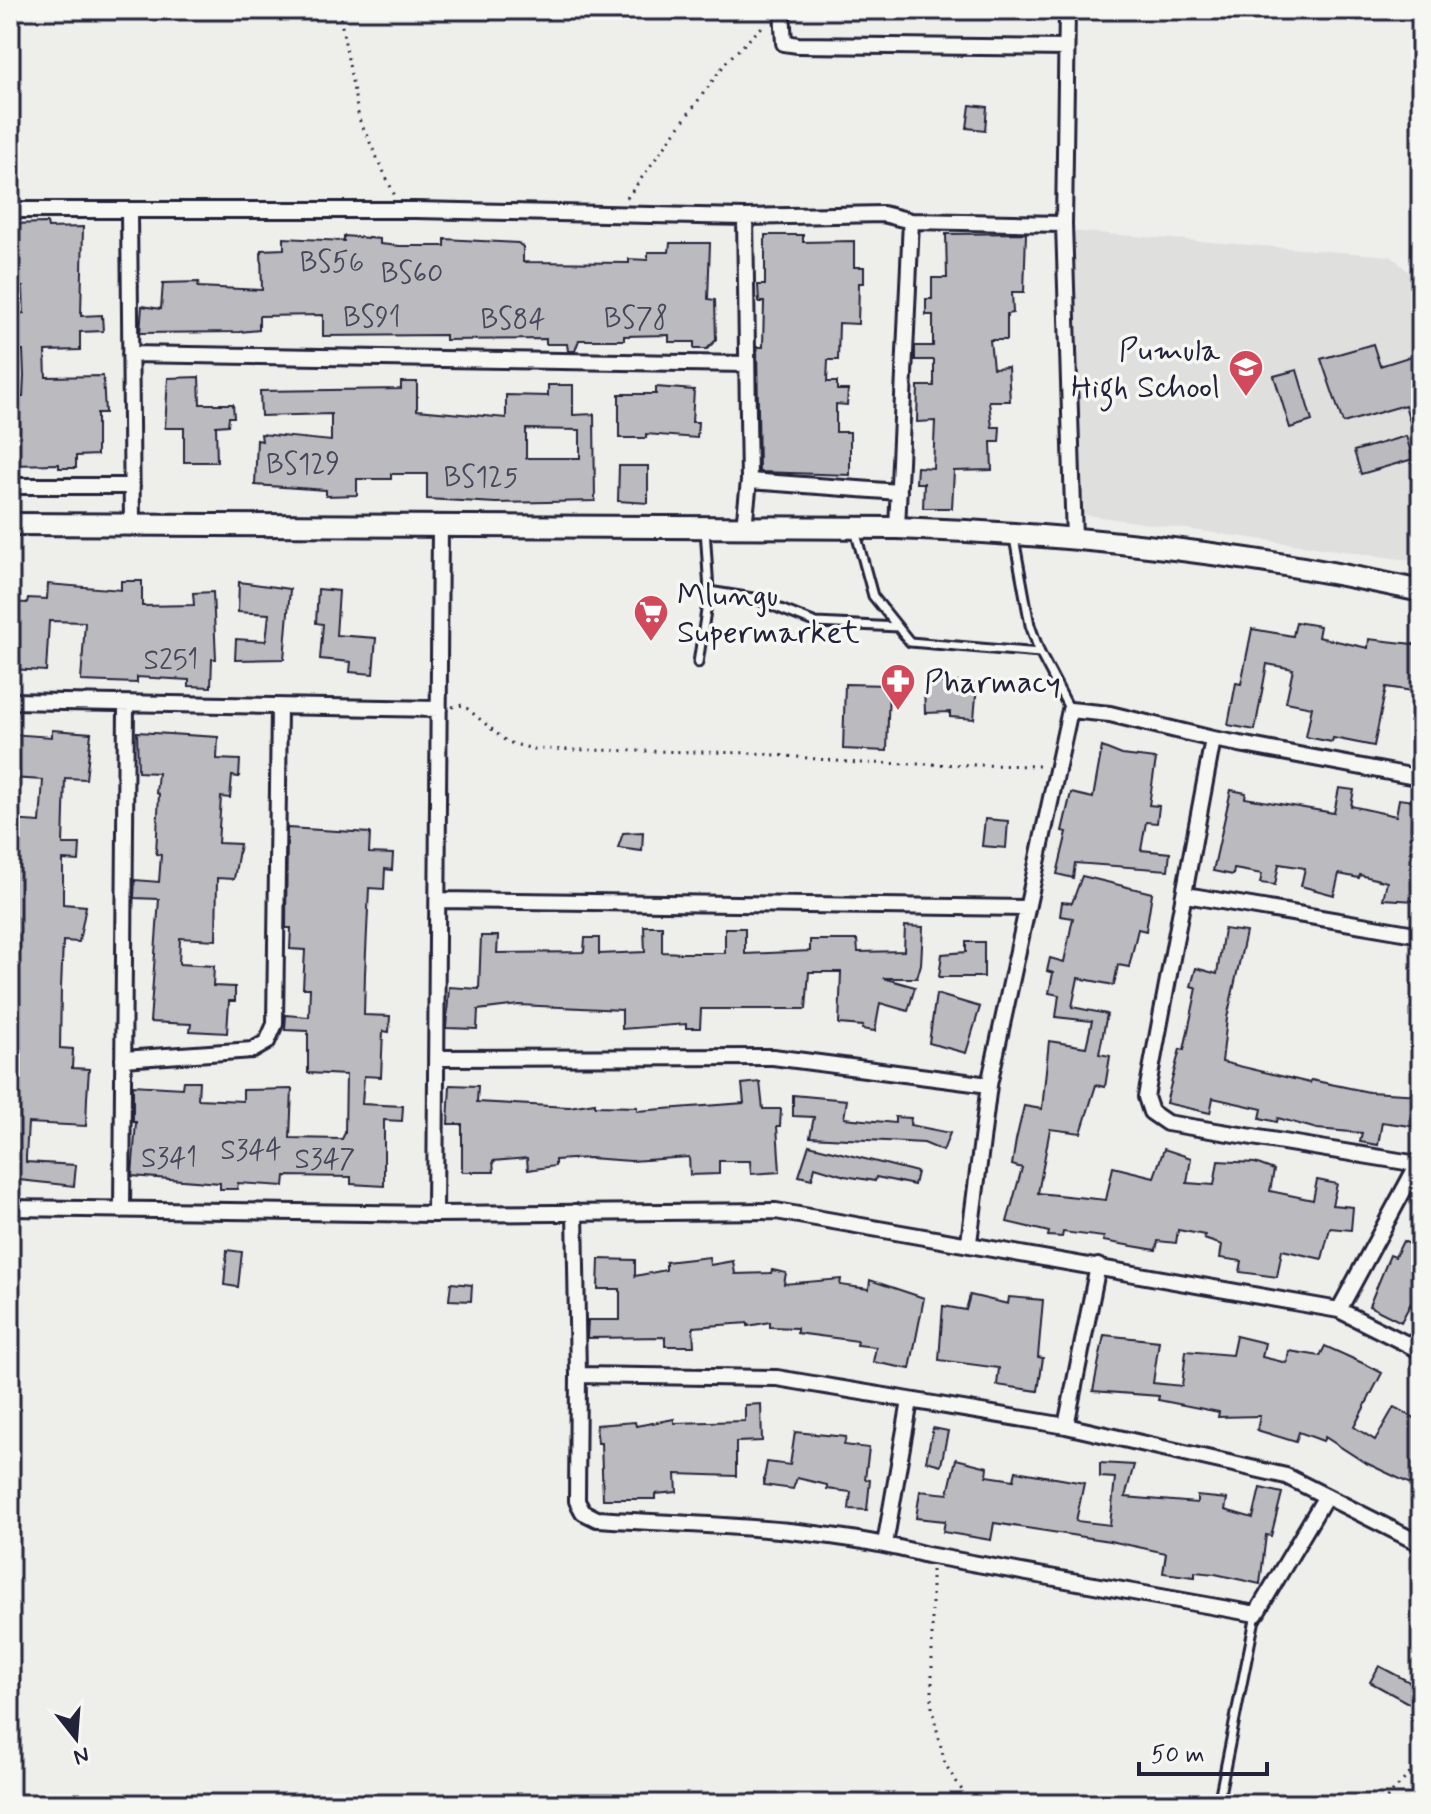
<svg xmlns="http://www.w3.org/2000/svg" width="1431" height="1814" viewBox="0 0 1431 1814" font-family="Mynerve,sans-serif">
  <rect width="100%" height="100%" fill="#eeeeeb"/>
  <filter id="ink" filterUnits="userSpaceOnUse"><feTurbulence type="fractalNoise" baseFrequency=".0125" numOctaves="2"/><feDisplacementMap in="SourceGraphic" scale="16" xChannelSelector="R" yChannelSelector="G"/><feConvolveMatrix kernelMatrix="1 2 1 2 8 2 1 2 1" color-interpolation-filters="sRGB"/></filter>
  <g filter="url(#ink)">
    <path fill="#dfdfde" d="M1069 231 1391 256 1421 283V562L1072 513Z"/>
    <path fill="#bbbbbf" stroke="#22223b" stroke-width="2" fill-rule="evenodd" d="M970 105 987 107 985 130 967 128Z
      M47 223 48 228 83 227 81 316 102 315 103 331 80 332V350L45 351 46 377 103 376 105 413H97V455L76 456V468H59V464L10 465V397H23L24 376 23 350H10L11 314 24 313 23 287H10V224Z
      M1026 233 1024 292H1012L1013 313 1007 314V340H990L993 368 1008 367 1010 401H989L992 427H1000L999 442H991L992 470 954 471 952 508H923L924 483H916L917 467 933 468 935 421 917 422 918 386H934V360H915V346H933V315H926V299H932V278H947L946 234Z
      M765 235H803V242L854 241V267H864V283H859L858 324 839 323 838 360H828L827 382H837V390H848L847 405 836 404V432H850V475L759 472 757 347H763L764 302H759L758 285H765Z
      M344 236 380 239V244L400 246H445V239L518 243 523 247V262L629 263V259L648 260V252H669L670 243H710L708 299 715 300 716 340 707 349H694V342H669V335L624 336V340H579L575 351H568L567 344H546V339L445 340V335L323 336V315L259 316V330L239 332 140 333 142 306 161 309 163 283 199 282 198 287 262 290 261 250 284 249V238L344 241Z
      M1373 344 1380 366 1421 353V446H1417L1405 405 1343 423 1321 359Z
      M1297 370 1312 421 1290 428 1274 376Z
      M199 377 200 404H233L234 417H229L228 425 216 426 217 462H184V428H165L168 378Z
      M401 382H417V410L506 418V395L548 396V385H573V415L594 414 595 501 496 503 427 499V474H391V479H357V495L326 496V490L255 485 257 440 262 441 261 434 331 441V414L261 416 260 391 401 389ZM526 429 580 430V458H526Z
      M656 387 694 390 692 422H698L697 438 646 434V438H619V394H656Z
      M1406 436 1413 459 1361 474 1354 451Z
      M619 466H648V503L618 501Z
      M121 581H142V606L194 605 193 593 213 592 216 659H212L211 687 189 686V680L137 677V683L81 681 85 622 49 621 46 671 10 669V602L27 603 28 598 47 599 48 584 121 590Z
      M239 582 290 589 284 659 235 660 236 639 266 641 269 614 238 612Z
      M318 589 339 591 336 635 376 638 373 674 350 672 351 662 320 659 323 624 316 623Z
      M1296 622 1320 626 1318 637 1368 648 1369 639 1421 645 1420 692 1386 687 1374 746 1333 738 1332 742 1306 737 1312 707 1286 702 1293 669 1267 664 1255 730 1228 725 1236 683 1241 684 1252 629 1293 636Z
      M954 682 977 684 974 719 950 717V712L925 713 924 684Z
      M845 684 889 685 887 751 843 749Z
      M52 730 91 733 86 779 65 778 63 844H80L79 861 63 860V904L86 906 79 942 63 941 61 988 60 1048 73 1049 72 1068 89 1069 87 1098 86 1126 28 1123 26 1157V1162L76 1165 74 1186 10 1179V820L40 822 43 780 10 778V734L52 737Z
      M137 732 218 737 217 759 240 760 239 777 232 776 230 798 221 797 218 843 240 844 234 879 217 878 216 940 180 938 179 964 214 966 213 986 235 987V1001H229L227 1033 190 1031 191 1024 150 1022 159 899 134 898 135 880 159 882 161 855 156 854 159 794 156 793 158 773 138 772Z
      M1102 747 1122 755 1156 759 1149 805 1159 806 1157 823 1146 822 1141 850 1170 853 1168 870 1075 863 1073 878 1057 874 1067 832 1062 831 1071 793 1093 798Z
      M1339 788 1354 790 1351 806 1396 816 1399 799 1414 801 1411 828 1421 829V867L1415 901 1383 899 1387 882 1360 875 1359 878 1339 874 1334 895 1301 886 1305 868 1279 864 1275 885 1260 883 1262 874 1234 869 1233 875 1213 871 1231 790 1246 793 1245 798 1334 813Z
      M985 819 1008 821 1006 848 982 846Z
      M287 828 370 833 369 853 393 854 392 870 385 869 384 889 369 888 365 973 364 1015 390 1016 389 1032 383 1031 381 1077 364 1076 362 1104 403 1106 402 1121 384 1120V1186L351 1184V1177L285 1176 284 1186 238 1183 237 1189H220V1183L132 1176 136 1122H133V1085L182 1088 183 1081H199L198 1099 243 1101V1090L292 1089 290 1138 342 1139 345 1133 346 1075 308 1073V1031L285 1030 286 1015 309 1017 310 988H303L305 950 290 949 291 928H286Z
      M643 832 642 851 618 848 623 833Z
      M1082 876 1152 893 1146 931 1138 929 1129 967 1118 965 1114 985 1078 978 1072 1007 1107 1014 1099 1054 1110 1056 1105 1087 1096 1085 1081 1133 1050 1129 1038 1193 1106 1200 1113 1167 1154 1177 1164 1149 1191 1158 1187 1183 1214 1185 1218 1161 1255 1163 1274 1170 1270 1191 1313 1200 1317 1180 1337 1184 1332 1205 1353 1207 1351 1230 1330 1228 1322 1259 1282 1250 1277 1277 1240 1272 1242 1261 1220 1258 1222 1245 1204 1239 1205 1235 1178 1230 1176 1243 1158 1241 1156 1250 1103 1241 1104 1237 1063 1232 1062 1237 1048 1236 1049 1232 1007 1222 1022 1168 1012 1165 1016 1140 1024 1106 1042 1109 1049 1041 1086 1047 1092 1021 1056 1017 1059 995 1049 993 1053 973 1047 971 1050 958 1064 962 1073 918 1060 916 1062 902 1072 903Z
      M644 926H662V952L682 953H725V928H745V954L810 951V940H857L858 952 904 951 905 926 923 927 921 964 917 978H883L915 987 908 1011 880 1003 875 1031 862 1029 863 1026 839 1024 841 972H809L806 1009H701L700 1028H686V1024L622 1029V1010L519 1005 478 1010 477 1029 446 1028 449 987 479 989 481 936H498L497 953 584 952 585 938H599V954L645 952Z
      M1224 929 1246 932 1227 1018 1222 1062 1310 1083 1311 1080 1369 1092 1421 1095 1418 1127 1382 1122 1378 1145 1360 1142 1362 1133 1317 1129 1278 1118 1277 1122 1260 1118 1262 1109 1213 1098 1210 1113 1166 1103 1180 1049 1184 1050 1197 988 1191 986 1196 968 1217 974Z
      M966 942H984V977H939L942 954 966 952Z
      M936 994 980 1007 966 1053 929 1043Z
      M760 1082 763 1109H781L780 1126H777L780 1172 751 1174 750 1161H719V1174L690 1175 689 1157 631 1161 589 1158 555 1160V1166L528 1170 527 1158 493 1161 494 1172H462V1124H448L450 1085 478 1086 477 1102 569 1107 595 1103V1106L637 1107V1111L744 1103 742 1084Z
      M793 1095 847 1100 844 1118 895 1123V1117L911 1118 910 1125 950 1133 943 1151 924 1143 810 1137 814 1117 793 1116Z
      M809 1145 917 1172 914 1185 876 1177 875 1181 845 1176 815 1167 812 1179 799 1176Z
      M1421 1225V1284L1401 1322 1369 1306 1390 1255 1395 1257 1403 1241 1410 1244Z
      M227 1250 242 1252 238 1287 224 1285Z
      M709 1257 710 1265 733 1261 735 1274 771 1273 772 1270 786 1273 784 1284 841 1279 840 1285 869 1289 870 1280 924 1298 910 1369 873 1362 876 1347 857 1345 858 1341 797 1333V1328L770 1327V1322L748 1326V1323L693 1327 694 1346H665V1337L587 1338 588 1320H620V1289H598L599 1259 635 1260V1276L666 1270V1262Z
      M451 1283 472 1285 471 1301 449 1300Z
      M970 1295 1008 1304 1009 1297 1043 1300 1038 1357 1043 1358 1038 1391 997 1385 999 1368 939 1360 943 1306 966 1310Z
      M1104 1335 1159 1341 1153 1383 1182 1386 1186 1351 1232 1355 1236 1336 1265 1343 1262 1357 1287 1363 1289 1351 1320 1356 1325 1346 1369 1366 1382 1373 1354 1427 1375 1440 1394 1407 1421 1421V1489L1364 1462 1325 1437 1323 1441 1299 1432 1296 1442 1257 1430 1260 1416 1218 1417 1219 1412 1158 1400 1159 1396 1093 1391Z
      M761 1404 762 1441 736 1442V1476L676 1474 677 1492 655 1494V1499H603L601 1443H598L596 1425 635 1422 636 1426 674 1419V1423L745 1421V1405Z
      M933 1428 948 1431 941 1465 926 1461Z
      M795 1432 846 1437 844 1445 869 1448 865 1479 870 1480 867 1510 849 1509 851 1492 827 1489V1485L797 1478 793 1489 763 1485 767 1462 790 1465Z
      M956 1459 988 1467 987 1476 1014 1480 1016 1471 1084 1483 1076 1521 1110 1525 1115 1478 1100 1477V1463L1134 1465 1125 1497 1197 1503V1496L1227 1499 1225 1510 1253 1518 1260 1488 1282 1493 1271 1536 1266 1535 1260 1584 1215 1574 1195 1572V1577L1163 1573 1166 1553 1110 1541 994 1523 991 1540 943 1532 945 1521 916 1518 920 1491 948 1494Z
      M1379 1666 1421 1688V1710L1370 1682Z"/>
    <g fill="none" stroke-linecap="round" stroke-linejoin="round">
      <g stroke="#22223b" stroke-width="13">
        <path id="lane" d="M705 528 709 591 753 598 816 623 898 627
          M855 530 873 596 910 642 1040 653
          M1014 538 1030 625 1040 653 1070 710
          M698 663 709 591
          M1218 1804 1256 1614"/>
      </g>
      <g stroke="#22223b" stroke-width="20">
        <path id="street" d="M782 10 784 43 798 45 1066 48
          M1067 10 1064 224 1074 539
          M10 210H415L745 217 883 214 911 221 1064 224
          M129 211 132 525
          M130 354 747 364
          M749 481 899 492
          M10 486H132
          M744 527 749 481 745 217
          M897 528 911 221
          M10 701 439 709
          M1213 739 1146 1097 1151 1112 1167 1123 1418 1164
          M1186 895 1421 935
          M438 900 1027 908
          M436 1058 773 1057 989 1085
          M123 1059 253 1050 267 1042 275 1024 279 708
          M10 1208 435 1214 776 1211 1339 1310 1421 1351
          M122 1210 126 705
          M575 1212 578 1375 777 1378 1066 1426 1286 1476 1421 1544
          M435 1214 440 526
          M969 1242 989 1085 1070 710 1110 714 1213 739 1421 778
          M1339 1310 1421 1158
          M578 1375 577 1501 583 1512 597 1519C707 1526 820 1526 927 1555L1256 1614 1326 1496
          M1066 1426 1098 1266
          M885 1544 910 1401"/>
      </g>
      <g stroke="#22223b" stroke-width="26">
        <path id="secondary" d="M10 524 897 528C1073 534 1250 553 1421 591"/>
      </g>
      <path stroke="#22223b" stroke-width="3" stroke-dasharray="2 6" stroke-linecap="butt" d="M339 10 359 119 395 196
        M627 198 727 61 766 23
        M452 707 463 705 507 742 533 749 755 753 858 763 1042 766
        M932 1570V1709L945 1764 971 1804
        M1381 1804 1421 1762"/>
      <use href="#lane" stroke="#f6f6f2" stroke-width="7"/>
      <use href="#street" stroke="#f6f6f2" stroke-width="14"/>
      <use href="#secondary" stroke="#f6f6f2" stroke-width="20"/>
    </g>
  </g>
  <defs>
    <g id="school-pin" transform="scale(1.8)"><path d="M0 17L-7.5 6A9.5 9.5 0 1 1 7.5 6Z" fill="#d1495b" stroke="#f6f6f2"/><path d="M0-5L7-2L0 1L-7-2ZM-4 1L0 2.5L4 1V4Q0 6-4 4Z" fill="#fff"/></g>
    <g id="supermarket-pin" transform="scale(1.8)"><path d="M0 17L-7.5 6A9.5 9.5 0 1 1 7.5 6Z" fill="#d1495b" stroke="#f6f6f2"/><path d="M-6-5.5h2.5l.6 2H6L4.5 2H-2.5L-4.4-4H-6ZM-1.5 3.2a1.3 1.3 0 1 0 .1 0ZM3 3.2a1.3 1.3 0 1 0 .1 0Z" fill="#fff"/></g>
    <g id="pharmacy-pin" transform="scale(1.8)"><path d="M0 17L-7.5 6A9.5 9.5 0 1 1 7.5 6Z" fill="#d1495b" stroke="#f6f6f2"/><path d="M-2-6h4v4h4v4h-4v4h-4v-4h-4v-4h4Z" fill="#fff"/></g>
  </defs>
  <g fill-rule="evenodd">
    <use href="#school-pin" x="1246" y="367"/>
    <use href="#supermarket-pin" x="651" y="612"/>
    <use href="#pharmacy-pin" x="898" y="681"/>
  </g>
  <g text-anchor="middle" stroke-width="7" stroke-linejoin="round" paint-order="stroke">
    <g font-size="28" fill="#48485c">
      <text x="332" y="271">BS56</text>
      <text x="412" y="282">BS60</text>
      <text x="372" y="326">BS91</text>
      <text x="636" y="327">BS78</text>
      <text x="513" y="328">BS84</text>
      <text x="303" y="473">BS129</text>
      <text x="481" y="486">BS125</text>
      <text x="171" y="669">S251</text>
      <text x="251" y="1159">S344</text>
      <text x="169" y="1167">S341</text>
      <text x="325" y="1168">S347</text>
    </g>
    <g font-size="32" fill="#22223b" stroke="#f6f6f2" text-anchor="start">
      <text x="1220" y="360" text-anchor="end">Pumula<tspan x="1220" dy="37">High School</tspan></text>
      <text x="677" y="605">Mlungu<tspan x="677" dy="37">Supermarket</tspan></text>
      <text x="924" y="692">Pharmacy</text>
    </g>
  </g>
  <rect width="1431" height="1814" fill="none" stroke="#f6f6f2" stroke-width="40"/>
  <rect x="20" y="20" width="1391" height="1774" fill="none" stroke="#22223b" stroke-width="3" filter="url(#ink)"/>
  <g transform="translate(76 1738) rotate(163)" stroke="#f6f6f2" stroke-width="6" paint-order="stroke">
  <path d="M0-6L14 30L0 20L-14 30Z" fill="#22223b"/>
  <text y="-12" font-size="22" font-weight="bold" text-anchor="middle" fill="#22223b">N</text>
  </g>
  <path d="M1139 1762v12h128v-12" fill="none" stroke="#22223b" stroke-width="4"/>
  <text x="1151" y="1762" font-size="24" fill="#22223b" stroke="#f6f6f2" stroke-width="6" paint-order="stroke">50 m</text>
</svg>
